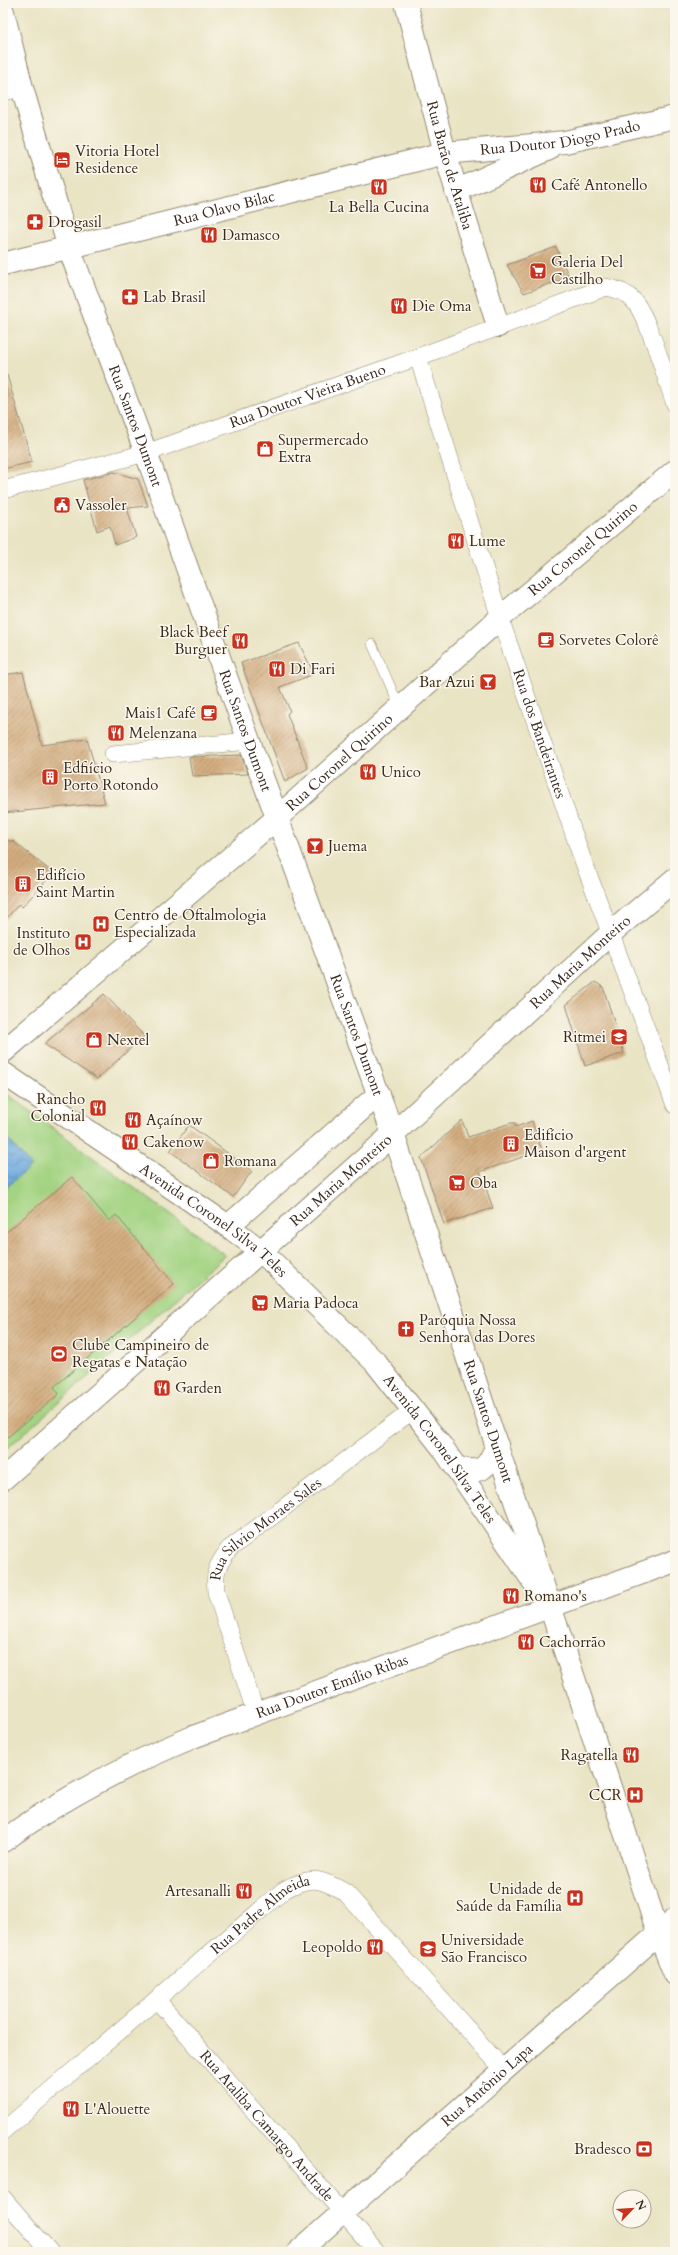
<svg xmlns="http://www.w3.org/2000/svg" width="678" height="2255" viewBox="0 0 678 2255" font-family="Cardo,serif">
  <defs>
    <pattern id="water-waves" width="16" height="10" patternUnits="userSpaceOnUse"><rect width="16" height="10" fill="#6ca9de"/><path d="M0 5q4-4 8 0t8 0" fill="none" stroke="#5a8ab3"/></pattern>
    <pattern id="building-hatch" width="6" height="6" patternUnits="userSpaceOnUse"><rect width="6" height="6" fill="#d3ad80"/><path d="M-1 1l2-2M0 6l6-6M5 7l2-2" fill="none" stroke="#ac8d68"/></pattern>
  </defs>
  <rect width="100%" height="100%" fill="#fbf7ec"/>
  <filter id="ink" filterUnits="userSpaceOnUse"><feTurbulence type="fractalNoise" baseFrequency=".025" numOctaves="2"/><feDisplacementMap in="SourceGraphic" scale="8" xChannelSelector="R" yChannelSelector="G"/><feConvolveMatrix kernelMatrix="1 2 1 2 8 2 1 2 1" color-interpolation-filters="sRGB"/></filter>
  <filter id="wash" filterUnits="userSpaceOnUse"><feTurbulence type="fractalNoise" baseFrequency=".012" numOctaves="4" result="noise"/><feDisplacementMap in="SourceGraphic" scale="16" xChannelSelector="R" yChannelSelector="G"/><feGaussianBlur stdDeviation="0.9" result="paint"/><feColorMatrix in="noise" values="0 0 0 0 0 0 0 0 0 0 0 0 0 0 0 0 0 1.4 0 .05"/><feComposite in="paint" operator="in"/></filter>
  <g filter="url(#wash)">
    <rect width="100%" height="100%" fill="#e9e4c4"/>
    <path fill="#a3d382" stroke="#6f7e50" d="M3 1091 225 1255 3 1452Z"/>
    <path fill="url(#water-waves)" stroke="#546a7e" d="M3 1133 31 1166 3 1190Z"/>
    <g id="blocks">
      <path fill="url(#building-hatch)" d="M556 247 569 277 524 293 507 265Z
        M3 375H7L32 462 3 469Z
        M114 472 138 479 148 506 127 508 136 537 115 545 110 526 97 531 83 480Z
        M299 643 314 674 280 687 290 711 287 714 308 768 285 782 241 663Z
        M23 672 42 745 87 739 105 803 3 813V675Z
        M241 755 248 774 192 776 189 757Z
        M3 841H13L53 873 22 907 19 904 3 922Z
        M595 982 603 987 624 1053 585 1066 566 1005Z
        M104 994 144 1036 97 1079 44 1044Z
        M462 1120 468 1137 511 1123H515L516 1127 532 1121 542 1150 480 1172 493 1208 444 1224 421 1158Z
        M189 1125 252 1171 233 1197 170 1151Z
        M72 1177 109 1221 116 1215 174 1284 54 1387 59 1394 3 1441V1235Z"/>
    </g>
  </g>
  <g filter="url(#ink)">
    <use href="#blocks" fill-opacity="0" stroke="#928771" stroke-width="1"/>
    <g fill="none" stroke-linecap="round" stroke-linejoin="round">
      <g stroke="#928771" stroke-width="10">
        <path id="lane" d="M372 644 400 708"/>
      </g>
      <g stroke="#928771" stroke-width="18">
        <g id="street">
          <path d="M3 92 22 88"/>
          <path id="s1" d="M418 357 500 618 581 855 675 1105"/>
          <path id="s2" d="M3 490 146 453 418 357 606 287C617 289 626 292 633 300 649 317 666 380 675 404"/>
          <path d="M113 754 249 741"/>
          <path id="s3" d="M256 1714 216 1592C214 1571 217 1566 229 1549L413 1410"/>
          <path id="s4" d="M157 2000 377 2252"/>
          <path id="s5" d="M3 2131 284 1890C310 1875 321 1878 346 1893L503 2069"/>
          <path d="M3 2198 50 2252"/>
        </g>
      </g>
      <g stroke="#928771" stroke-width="24">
        <g id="secondary">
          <path id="s6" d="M406 3 445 153 498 326"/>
          <path id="s7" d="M3 12 22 88 69 248 146 453 249 741 393 1134 550 1606"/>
          <path d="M456 191 549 149"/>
          <path id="s8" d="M3 264 445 153 565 142 675 117"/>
          <path id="s9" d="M3 1073 228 1226 261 1251 375 1362 442 1447 550 1606 658 1932 675 1974"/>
          <path d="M228 1226 379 1094"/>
          <path d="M456 1467C482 1475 487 1469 497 1445"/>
          <path id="s10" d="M3 1841C62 1798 126 1765 193 1737L675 1561"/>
          <path id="s11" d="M298 2252 675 1919"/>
        </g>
      </g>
      <g stroke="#928771" stroke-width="24">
        <g id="primary">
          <path id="s12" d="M3 1052 277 818 500 618 675 471"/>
          <path id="s13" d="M3 1479 393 1134 611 933 675 879"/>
        </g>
      </g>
      <use href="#lane" stroke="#fff" stroke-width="9"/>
      <use href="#street" stroke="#fff" stroke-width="17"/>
      <use href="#secondary" stroke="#fff" stroke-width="22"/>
      <use href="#primary" stroke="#fff" stroke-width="22"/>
    </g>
  </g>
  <defs>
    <g id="hotel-square" transform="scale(0.9)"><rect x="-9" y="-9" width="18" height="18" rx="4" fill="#c8321e" stroke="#fbf7ec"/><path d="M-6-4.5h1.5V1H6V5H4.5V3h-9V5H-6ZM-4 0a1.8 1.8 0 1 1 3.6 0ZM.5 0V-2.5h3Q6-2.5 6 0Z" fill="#fff"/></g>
    <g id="restaurant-square" transform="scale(0.9)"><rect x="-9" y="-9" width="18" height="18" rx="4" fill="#c8321e" stroke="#fbf7ec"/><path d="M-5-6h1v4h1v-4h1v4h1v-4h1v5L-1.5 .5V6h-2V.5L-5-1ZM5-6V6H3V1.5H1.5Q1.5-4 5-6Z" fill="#fff"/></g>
    <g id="pharmacy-square" transform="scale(0.9)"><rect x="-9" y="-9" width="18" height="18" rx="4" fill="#c8321e" stroke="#fbf7ec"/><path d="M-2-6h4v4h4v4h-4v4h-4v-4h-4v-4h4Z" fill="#fff"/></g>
    <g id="supermarket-square" transform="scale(0.9)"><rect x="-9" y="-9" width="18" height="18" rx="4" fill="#c8321e" stroke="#fbf7ec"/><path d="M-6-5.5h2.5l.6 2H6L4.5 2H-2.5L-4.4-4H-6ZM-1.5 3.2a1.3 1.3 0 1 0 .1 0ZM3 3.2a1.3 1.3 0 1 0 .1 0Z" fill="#fff"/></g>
    <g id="shop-square" transform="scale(0.9)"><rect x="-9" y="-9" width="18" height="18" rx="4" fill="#c8321e" stroke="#fbf7ec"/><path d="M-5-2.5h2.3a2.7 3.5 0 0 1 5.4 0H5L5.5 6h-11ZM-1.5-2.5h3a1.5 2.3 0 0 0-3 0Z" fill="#fff"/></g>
    <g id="civic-square" transform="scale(0.9)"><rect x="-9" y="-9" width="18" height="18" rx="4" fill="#c8321e" stroke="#fbf7ec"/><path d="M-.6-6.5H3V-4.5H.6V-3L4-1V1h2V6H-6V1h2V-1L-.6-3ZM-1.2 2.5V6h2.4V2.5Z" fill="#fff"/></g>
    <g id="cafe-square" transform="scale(0.9)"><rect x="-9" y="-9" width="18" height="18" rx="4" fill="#c8321e" stroke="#fbf7ec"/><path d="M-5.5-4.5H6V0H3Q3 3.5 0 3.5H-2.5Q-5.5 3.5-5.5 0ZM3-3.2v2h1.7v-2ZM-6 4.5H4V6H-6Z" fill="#fff"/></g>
    <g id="bar-square" transform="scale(0.9)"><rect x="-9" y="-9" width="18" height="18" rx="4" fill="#c8321e" stroke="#fbf7ec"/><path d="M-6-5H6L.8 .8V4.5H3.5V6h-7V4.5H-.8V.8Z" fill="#fff"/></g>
    <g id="building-square" transform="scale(0.9)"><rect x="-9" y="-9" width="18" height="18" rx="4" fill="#c8321e" stroke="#fbf7ec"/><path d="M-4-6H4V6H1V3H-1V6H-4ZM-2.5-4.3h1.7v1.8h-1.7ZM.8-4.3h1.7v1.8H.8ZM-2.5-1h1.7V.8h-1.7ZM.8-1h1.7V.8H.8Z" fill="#fff"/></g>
    <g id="hospital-square" transform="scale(0.9)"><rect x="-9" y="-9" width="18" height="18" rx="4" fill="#c8321e" stroke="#fbf7ec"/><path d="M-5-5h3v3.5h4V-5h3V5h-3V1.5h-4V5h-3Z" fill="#fff"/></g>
    <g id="school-square" transform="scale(0.9)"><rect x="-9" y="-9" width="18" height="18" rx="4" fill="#c8321e" stroke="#fbf7ec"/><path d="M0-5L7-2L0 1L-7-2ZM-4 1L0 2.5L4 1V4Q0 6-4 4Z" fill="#fff"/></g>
    <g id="church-square" transform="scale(0.9)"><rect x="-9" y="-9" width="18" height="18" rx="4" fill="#c8321e" stroke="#fbf7ec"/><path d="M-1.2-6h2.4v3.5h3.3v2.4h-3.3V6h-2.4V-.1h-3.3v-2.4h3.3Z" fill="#fff"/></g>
    <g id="stadium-square" transform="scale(0.9)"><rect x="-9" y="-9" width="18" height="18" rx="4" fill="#c8321e" stroke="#fbf7ec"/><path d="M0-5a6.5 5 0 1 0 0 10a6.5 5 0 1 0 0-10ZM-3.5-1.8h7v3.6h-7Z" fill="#fff"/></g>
    <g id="university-square" transform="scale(0.9)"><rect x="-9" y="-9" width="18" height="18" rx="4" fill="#c8321e" stroke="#fbf7ec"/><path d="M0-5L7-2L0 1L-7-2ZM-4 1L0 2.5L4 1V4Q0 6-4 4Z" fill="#fff"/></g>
    <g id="bank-square" transform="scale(0.9)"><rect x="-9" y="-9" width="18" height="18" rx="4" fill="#c8321e" stroke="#fbf7ec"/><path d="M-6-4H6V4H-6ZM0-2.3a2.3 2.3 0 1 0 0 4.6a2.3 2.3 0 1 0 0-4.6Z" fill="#fff"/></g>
  </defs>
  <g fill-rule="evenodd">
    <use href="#hotel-square" x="62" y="160"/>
    <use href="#restaurant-square" x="538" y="185"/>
    <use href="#restaurant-square" x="379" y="187"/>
    <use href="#pharmacy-square" x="35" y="222"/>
    <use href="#restaurant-square" x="209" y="235"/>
    <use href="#supermarket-square" x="538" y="271"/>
    <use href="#pharmacy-square" x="130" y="297"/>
    <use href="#restaurant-square" x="399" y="306"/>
    <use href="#shop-square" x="265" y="449"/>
    <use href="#civic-square" x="62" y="505"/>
    <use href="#restaurant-square" x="456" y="541"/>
    <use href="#cafe-square" x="546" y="640"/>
    <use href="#restaurant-square" x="240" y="641"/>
    <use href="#restaurant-square" x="277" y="669"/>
    <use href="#bar-square" x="488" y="682"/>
    <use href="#cafe-square" x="209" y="713"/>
    <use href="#restaurant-square" x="116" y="733"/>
    <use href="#restaurant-square" x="368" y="772"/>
    <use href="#building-square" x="50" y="777"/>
    <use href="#bar-square" x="315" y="846"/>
    <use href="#building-square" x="23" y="884"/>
    <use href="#hospital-square" x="101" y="924"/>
    <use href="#hospital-square" x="83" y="942"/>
    <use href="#school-square" x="619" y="1037"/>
    <use href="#shop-square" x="94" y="1040"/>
    <use href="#restaurant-square" x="98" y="1108"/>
    <use href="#restaurant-square" x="133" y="1120"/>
    <use href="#restaurant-square" x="130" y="1142"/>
    <use href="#building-square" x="511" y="1144"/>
    <use href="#shop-square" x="211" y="1161"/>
    <use href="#supermarket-square" x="457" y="1183"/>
    <use href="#supermarket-square" x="260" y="1303"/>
    <use href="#church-square" x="406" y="1329"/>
    <use href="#stadium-square" x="59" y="1354"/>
    <use href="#restaurant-square" x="162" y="1388"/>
    <use href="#restaurant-square" x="511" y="1596"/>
    <use href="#restaurant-square" x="526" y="1642"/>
    <use href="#restaurant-square" x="631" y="1755"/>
    <use href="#hospital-square" x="635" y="1795"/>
    <use href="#restaurant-square" x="244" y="1891"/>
    <use href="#hospital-square" x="575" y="1898"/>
    <use href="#restaurant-square" x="375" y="1947"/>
    <use href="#university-square" x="428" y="1949"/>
    <use href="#restaurant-square" x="71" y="2109"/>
    <use href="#bank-square" x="644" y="2149"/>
  </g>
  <g text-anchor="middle" stroke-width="3" stroke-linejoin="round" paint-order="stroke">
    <g font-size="15" fill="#3b2a1e" stroke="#fbf7ec">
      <text dy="5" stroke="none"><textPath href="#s8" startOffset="572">Rua Doutor Diogo Prado</textPath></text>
      <text dy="5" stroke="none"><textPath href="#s6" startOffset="168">Rua Barão de Ataliba</textPath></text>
      <text dy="5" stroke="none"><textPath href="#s8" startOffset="228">Rua Olavo Bilac</textPath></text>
      <text dy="5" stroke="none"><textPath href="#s2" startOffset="319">Rua Doutor Vieira Bueno</textPath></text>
      <text dy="5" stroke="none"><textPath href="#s7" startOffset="435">Rua Santos Dumont</textPath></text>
      <text dy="5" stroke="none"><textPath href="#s12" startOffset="768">Rua Coronel Quirino</textPath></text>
      <text dy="5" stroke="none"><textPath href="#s7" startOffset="759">Rua Santos Dumont</textPath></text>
      <text dy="5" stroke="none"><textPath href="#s1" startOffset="396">Rua dos Bandeirantes</textPath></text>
      <text dy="5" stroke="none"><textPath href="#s12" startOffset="444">Rua Coronel Quirino</textPath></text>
      <text dy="5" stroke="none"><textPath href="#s13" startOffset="775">Rua Maria Monteiro</textPath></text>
      <text dy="5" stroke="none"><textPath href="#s7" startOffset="1083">Rua Santos Dumont</textPath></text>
      <text dy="5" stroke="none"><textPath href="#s13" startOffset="451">Rua Maria Monteiro</textPath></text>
      <text dy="5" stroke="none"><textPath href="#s9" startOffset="257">Avenida Coronel Silva Teles</textPath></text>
      <text dy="5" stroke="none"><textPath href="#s7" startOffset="1491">Rua Santos Dumont</textPath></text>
      <text dy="5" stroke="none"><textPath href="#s9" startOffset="581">Avenida Coronel Silva Teles</textPath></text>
      <text dy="5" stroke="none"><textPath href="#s3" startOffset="214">Rua Silvio Moraes Sales</textPath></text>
      <text dy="5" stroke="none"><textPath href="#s10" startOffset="365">Rua Doutor Emílio Ribas</textPath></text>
      <text dy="5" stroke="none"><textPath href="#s5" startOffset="337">Rua Padre Almeida</textPath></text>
      <text dy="5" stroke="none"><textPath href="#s11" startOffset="252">Rua Antônio Lapa</textPath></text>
      <text dy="5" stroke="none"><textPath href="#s4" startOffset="167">Rua Ataliba Camargo Andrade</textPath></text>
    </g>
    <g font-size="15" fill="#3b2a1e" stroke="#fbf7ec" text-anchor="start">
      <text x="75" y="156">Vitoria Hotel<tspan x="75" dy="17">Residence</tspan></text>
      <text x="551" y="190">Café Antonello</text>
      <text x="379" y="212" text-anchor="middle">La Bella Cucina</text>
      <text x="48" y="227">Drogasil</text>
      <text x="222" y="240">Damasco</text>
      <text x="551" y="267">Galeria Del<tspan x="551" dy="17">Castilho</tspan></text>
      <text x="143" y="302">Lab Brasil</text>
      <text x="412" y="311">Die Oma</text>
      <text x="278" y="445">Supermercado<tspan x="278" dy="17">Extra</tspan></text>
      <text x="75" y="510">Vassoler</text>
      <text x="469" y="546">Lume</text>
      <text x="227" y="637" text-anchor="end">Black Beef<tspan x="227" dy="17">Burguer</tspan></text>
      <text x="559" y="645">Sorvetes Colorê</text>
      <text x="290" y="674">Di Fari</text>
      <text x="475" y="687" text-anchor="end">Bar Azui</text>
      <text x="196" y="718" text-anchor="end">Mais1 Café</text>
      <text x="129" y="738">Melenzana</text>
      <text x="63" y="773">Edfiício<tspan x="63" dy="17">Porto Rotondo</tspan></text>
      <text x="381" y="777">Unico</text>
      <text x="328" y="851">Juema</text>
      <text x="36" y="880">Edifício<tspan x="36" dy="17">Saint Martin</tspan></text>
      <text x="114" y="920">Centro de Oftalmologia<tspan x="114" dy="17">Especializada</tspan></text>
      <text x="70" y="938" text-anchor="end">Instituto<tspan x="70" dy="17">de Olhos</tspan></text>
      <text x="606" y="1042" text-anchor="end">Ritmei</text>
      <text x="107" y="1045">Nextel</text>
      <text x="85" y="1104" text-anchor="end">Rancho<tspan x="85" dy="17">Colonial</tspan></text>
      <text x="146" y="1125">Açaínow</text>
      <text x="524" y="1140">Edifício<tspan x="524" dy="17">Maison d'argent</tspan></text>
      <text x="143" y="1147">Cakenow</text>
      <text x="224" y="1166">Romana</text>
      <text x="470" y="1188">Oba</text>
      <text x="273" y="1308">Maria Padoca</text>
      <text x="419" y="1325">Paróquia Nossa<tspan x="419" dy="17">Senhora das Dores</tspan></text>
      <text x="72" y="1350">Clube Campineiro de<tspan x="72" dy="17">Regatas e Natação</tspan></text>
      <text x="175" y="1393">Garden</text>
      <text x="524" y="1601">Romano's</text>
      <text x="539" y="1647">Cachorrão</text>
      <text x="618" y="1760" text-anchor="end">Ragatella</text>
      <text x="622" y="1800" text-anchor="end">CCR</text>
      <text x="562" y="1894" text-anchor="end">Unidade de<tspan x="562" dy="17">Saúde da Família</tspan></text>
      <text x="231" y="1896" text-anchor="end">Artesanalli</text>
      <text x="441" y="1945">Universidade<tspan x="441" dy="17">São Francisco</tspan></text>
      <text x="362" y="1952" text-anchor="end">Leopoldo</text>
      <text x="84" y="2114">L'Alouette</text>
      <text x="631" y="2154" text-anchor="end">Bradesco</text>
    </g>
  </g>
  <rect width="678" height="2255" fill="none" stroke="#fbf7ec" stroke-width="16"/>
  <g transform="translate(632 2209) rotate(65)"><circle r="19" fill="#fbf7ec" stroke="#aea59a"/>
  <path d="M0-3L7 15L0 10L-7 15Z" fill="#c8321e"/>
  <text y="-6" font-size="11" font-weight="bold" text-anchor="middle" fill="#3b2a1e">N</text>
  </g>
</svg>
